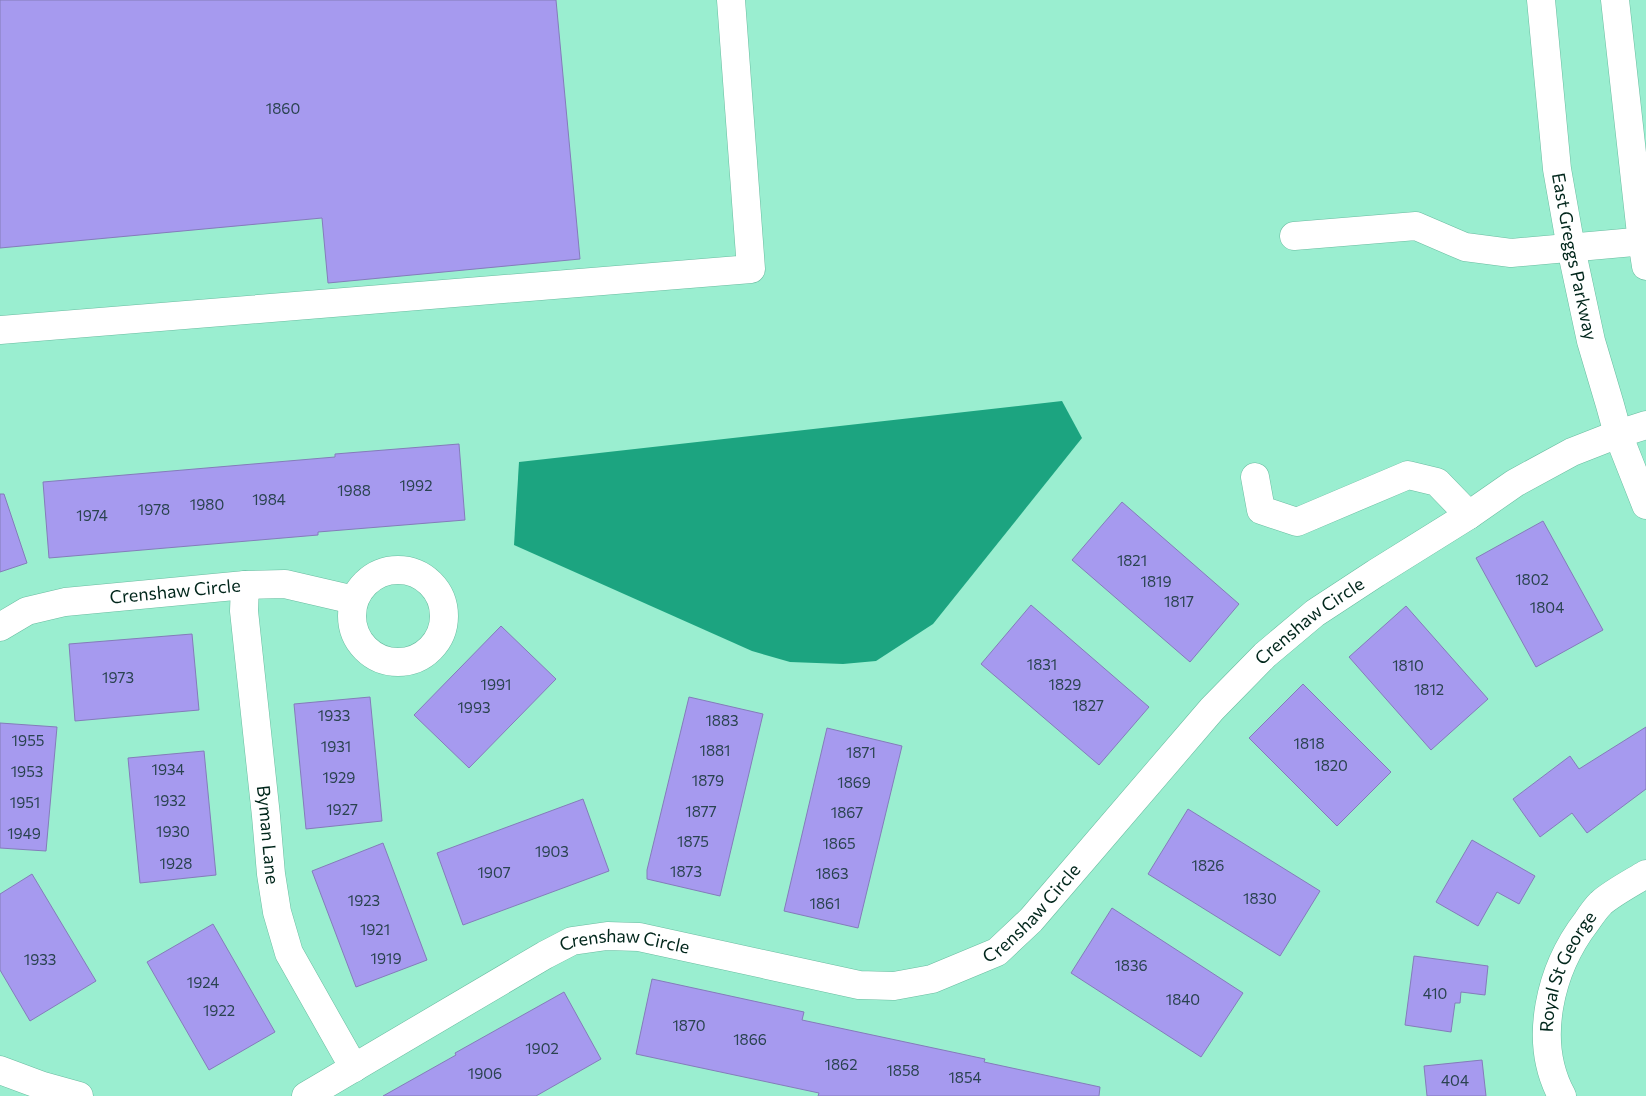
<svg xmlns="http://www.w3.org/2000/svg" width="1646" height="1096" viewBox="0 0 1646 1096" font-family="Commissioner,sans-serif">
  <rect width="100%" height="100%" fill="#9aeed0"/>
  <path fill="#1ca480" d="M1062 401 1082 438 933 624 876 661 843 664 790 662 752 651 514 545 519 462Z"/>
  <path fill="#a69aef" stroke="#847cba" d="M0 0H556L580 259 328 283 322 218 0 248Z
    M459 444 465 520 318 532V535L49 558 43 482 335 457V454Z
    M0 494H4L27 563 0 572Z
    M1122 502 1239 604 1190 662 1072 560Z
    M1543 521 1603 630 1536 667 1476 558Z
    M1031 605 1149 707 1099 765 981 664Z
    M1406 606 1488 699 1431 750 1349 657Z
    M501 626 556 679 469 768 414 715Z
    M192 634 199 710 75 721 69 644Z
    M1303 684 1391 772 1337 826 1249 738Z
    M370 697 382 821 306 829 294 704Z
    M689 697 763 714 720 896 647 879V870Z
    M0 723 57 727 46 851 0 848Z
    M1646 727V789L1587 833 1572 813 1540 837 1513 799 1570 756 1579 769Z
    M827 728 902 746 858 928 784 911Z
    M204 751 216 875 140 883 128 758Z
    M583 799 609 871 463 925 437 853Z
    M1188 809 1320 891 1280 956 1148 874Z
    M1472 840 1535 876 1519 904 1497 892 1478 926 1436 902Z
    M383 843 427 960 356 987 312 871Z
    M32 874 96 981 30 1021 0 970V894Z
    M1112 908 1243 993 1201 1057 1071 973Z
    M213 924 275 1032 209 1070 147 962Z
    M1414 956 1488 966 1485 995 1461 992 1460 1003H1455L1451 1032 1405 1025Z
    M652 979 804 1012 802 1020 985 1059 984 1062 1100 1087 1099 1096H818L819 1093 636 1054Z
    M564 992 601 1059 536 1096H383L456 1055 455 1053Z
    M1482 1060 1486 1096H1427L1424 1066Z"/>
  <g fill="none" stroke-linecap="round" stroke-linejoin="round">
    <g stroke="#69bca0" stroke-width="29">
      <g id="minor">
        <path id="s1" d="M1541 0 1557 169 1571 248 1591 341 1610 405 1618 434 1646 505"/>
        <path d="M1615 0 1641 234 1646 266"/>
        <path d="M1294 236 1416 226 1465 247 1511 253 1646 241"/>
        <path d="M0 330 751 269 731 0"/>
        <path d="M1255 477 1261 510 1297 522 1408 475 1437 482 1469 515"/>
        <circle cx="398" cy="616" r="46"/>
        <path id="s2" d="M245 585 244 611 266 816 271 874 277 912 289 953 354 1068"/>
        <path id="s3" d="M0 627 27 611 65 602 245 585 285 584 354 600"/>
        <path d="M0 1070 43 1086 79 1096"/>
        <path id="s4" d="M306 1096 545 955 572 941 607 936 639 937 859 985 894 986 932 979 997 952 1031 920 1212 709 1265 655 1315 613 1376 573 1469 515 1515 483 1572 452 1618 434 1646 425"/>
        <path id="s5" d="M1562 1096C1532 1041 1550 969 1587 921 1591 915 1596 908 1601 903 1612 893 1633 882 1646 874"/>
      </g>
    </g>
    <use href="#minor" stroke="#fff" stroke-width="28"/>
  </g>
  <g text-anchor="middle" stroke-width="4" stroke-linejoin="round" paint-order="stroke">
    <g font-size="15" fill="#2a4350">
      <text x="283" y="114">1860</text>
      <text x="416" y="491">1992</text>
      <text x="354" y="496">1988</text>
      <text x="269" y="505">1984</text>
      <text x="207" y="510">1980</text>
      <text x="154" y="515">1978</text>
      <text x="92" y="521">1974</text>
      <text x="1132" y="566">1821</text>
      <text x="1532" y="585">1802</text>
      <text x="1156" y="587">1819</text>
      <text x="1179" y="607">1817</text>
      <text x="1547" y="613">1804</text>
      <text x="1042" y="670">1831</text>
      <text x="1408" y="671">1810</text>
      <text x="118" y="683">1973</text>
      <text x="496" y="690">1991</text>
      <text x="1065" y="690">1829</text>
      <text x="1429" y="695">1812</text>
      <text x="1088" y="711">1827</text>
      <text x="474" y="713">1993</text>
      <text x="334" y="721">1933</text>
      <text x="722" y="726">1883</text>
      <text x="28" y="746">1955</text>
      <text x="1309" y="749">1818</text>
      <text x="336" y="752">1931</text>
      <text x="715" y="756">1881</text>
      <text x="861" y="758">1871</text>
      <text x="1331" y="771">1820</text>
      <text x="168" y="775">1934</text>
      <text x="27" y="777">1953</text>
      <text x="339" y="783">1929</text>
      <text x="708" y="786">1879</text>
      <text x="854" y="788">1869</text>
      <text x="170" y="806">1932</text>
      <text x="25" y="808">1951</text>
      <text x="342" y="815">1927</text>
      <text x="701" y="817">1877</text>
      <text x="847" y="818">1867</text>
      <text x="173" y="837">1930</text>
      <text x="24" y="839">1949</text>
      <text x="693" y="847">1875</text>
      <text x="839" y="849">1865</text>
      <text x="552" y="857">1903</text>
      <text x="176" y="869">1928</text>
      <text x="1208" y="871">1826</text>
      <text x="686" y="877">1873</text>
      <text x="494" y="878">1907</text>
      <text x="832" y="879">1863</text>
      <text x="1260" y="904">1830</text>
      <text x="364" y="906">1923</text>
      <text x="825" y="909">1861</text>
      <text x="375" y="935">1921</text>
      <text x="386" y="964">1919</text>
      <text x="40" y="965">1933</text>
      <text x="1131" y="971">1836</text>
      <text x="203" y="988">1924</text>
      <text x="1435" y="999">410</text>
      <text x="1183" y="1005">1840</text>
      <text x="219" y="1016">1922</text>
      <text x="689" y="1031">1870</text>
      <text x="750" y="1045">1866</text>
      <text x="542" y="1054">1902</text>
      <text x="841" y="1070">1862</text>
      <text x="903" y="1076">1858</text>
      <text x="485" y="1079">1906</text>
      <text x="965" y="1083">1854</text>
      <text x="1455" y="1086">404</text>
    </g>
    <g font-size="18" fill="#01261b" stroke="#f5fdfa">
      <text dy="6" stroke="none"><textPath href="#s1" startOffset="259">East Greggs Parkway</textPath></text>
      <text dy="6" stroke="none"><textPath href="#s3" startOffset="181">Crenshaw Circle</textPath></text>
      <text dy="6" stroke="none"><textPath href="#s4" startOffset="1201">Crenshaw Circle</textPath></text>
      <text dy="6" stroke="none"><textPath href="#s2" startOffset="251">Byman Lane</textPath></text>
      <text dy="6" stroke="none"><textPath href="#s4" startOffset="796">Crenshaw Circle</textPath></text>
      <text dy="6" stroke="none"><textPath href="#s4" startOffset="361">Crenshaw Circle</textPath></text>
      <text dy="6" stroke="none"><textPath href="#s5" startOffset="131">Royal St George</textPath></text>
    </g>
  </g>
</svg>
